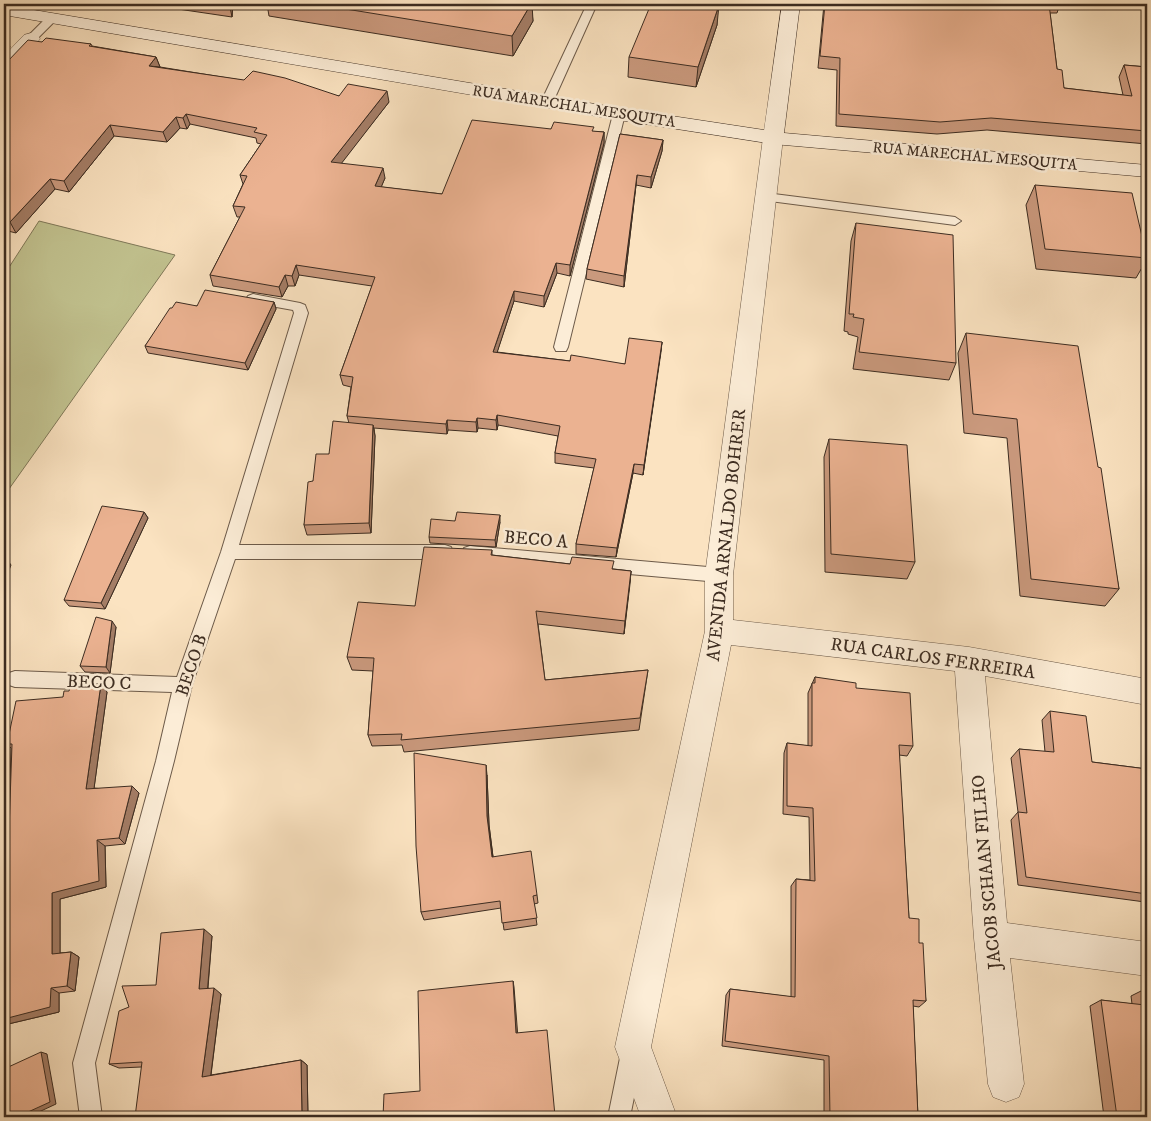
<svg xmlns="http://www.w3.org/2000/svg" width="1151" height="1121" viewBox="0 0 1151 1121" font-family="'IM FELL DW Pica',serif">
  <rect width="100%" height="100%" fill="#fbe3c1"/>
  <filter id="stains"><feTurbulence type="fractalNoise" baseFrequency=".004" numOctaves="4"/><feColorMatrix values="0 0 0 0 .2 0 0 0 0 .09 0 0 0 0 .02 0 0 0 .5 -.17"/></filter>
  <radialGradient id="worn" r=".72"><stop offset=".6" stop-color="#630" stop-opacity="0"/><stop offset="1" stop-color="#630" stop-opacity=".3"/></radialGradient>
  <path fill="#c2c390" stroke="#7f7858" d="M39 221 175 255 4 496V275Z"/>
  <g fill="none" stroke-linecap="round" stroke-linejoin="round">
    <g stroke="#6c5a49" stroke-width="2">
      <path id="lane" d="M587 4H597L553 102 551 104H543L541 102Z
        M51 16 55 17 56 19 55 21 35 41H27L26 39 27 37 47 17Z
        M619 111 625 114 568 347 566 351H556L554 347 613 114Z
        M766 193 955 217 961 221 955 225 762 200 760 197Z
        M253 294 300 303 305 305 308 313 239 545H445L451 547 453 552 451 557 445 559H235L192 685 174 761 95 1063 102 1117H80L73 1063 156 761 172 692 15 687 9 685 6 679 9 673 15 671 177 677 221 552 294 313 293 310 248 302 246 299 248 296Z
        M470 546 719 568 725 570 727 575 725 580 719 582 470 560 464 558 462 553 464 548Z
        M631 1047 639 1050 642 1058 630 1117H608L620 1058 623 1050Z"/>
    </g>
    <g stroke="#6c5a49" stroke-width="1">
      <path id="street" d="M31 33 38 35 40 39 11 71 4 73V56L24 35Z
        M773 132 780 134 783 138 733 575V620L969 647 1147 679V705L985 676 1007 923 1147 942V976L1010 958 1024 1084 1019 1097 1006 1102 993 1097 988 1084 974 938 955 671 731 645 651 1047 677 1117H641L615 1047 705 631V575L763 138 766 134Z"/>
    </g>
    <g stroke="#3c2c21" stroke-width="1">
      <path id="secondary" d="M782 4H800L784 133 1147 165V177L773 144 619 120 4 15V5L619 108 764 130Z"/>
    </g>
    <use href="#lane" fill="#fcedd7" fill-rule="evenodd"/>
    <use href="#street" fill="#fcedd7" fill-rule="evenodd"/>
    <use href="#secondary" fill="#fcedd7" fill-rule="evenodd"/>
  </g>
  <path fill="#ca997d" stroke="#3c2c21" d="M144 4H233L232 17Z
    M267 4H531L533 21 513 56 269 16Z
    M717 4V25L696 87 628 77 629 57Z
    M824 4H1060L1057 13H1050L1057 69 1064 88 1123 95 1119 77 1124 65 1147 67V144L987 130 937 134 836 126 837 70 818 68Z
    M42 42 91 44 92 46 156 57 160 67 339 96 389 102 341 163 385 178 381 187 442 194 551 129 604 132V143L570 276 557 273 544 307 514 301 497 352 570 361 625 364 662 342 643 475 633 473 616 557 576 554V544L594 468 555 463V453L558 436 498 425 497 430 478 428 477 432 448 430 447 434 374 428 375 436 371 533 307 535 304 525 313 481 329 454 349 423 347 416 351 387 343 385 340 375 372 286 299 275 295 286H288L282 297 213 286 210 275 240 217H237L233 206 243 184 240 175 261 144 257 143 256 138 190 124 187 129 180 128 167 142 114 136 69 192 55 189 16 233 4 230V63L7 62Z
    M620 134 663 140 662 151 651 188 636 185 624 287 586 279 587 269Z
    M1035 185 1147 257V259L1136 278 1036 269 1026 205Z
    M856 223 956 363 949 380 853 369 858 337 848 334V332L844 331 851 241Z
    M274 302 276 309 248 370 148 353 145 346 172 308 197 306Z
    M966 333 1098 467 1119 589 1105 606 1020 596 1007 438 964 433 958 353Z
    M829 439 915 562 907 579 825 572 824 457Z
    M144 512 148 518 105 609 69 606 64 600Z
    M455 521 500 522 496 547 430 543 429 537Z
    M492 550V555L631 571 624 634 538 624 545 680 648 670 639 730 404 752 402 745 372 746 368 735 373 671 352 670 347 657 415 606Z
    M116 627 110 673 85 672 80 666Z
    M815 677 856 688 913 746 907 756 899 755 909 918 919 943 926 1001 919 1007 913 1006 918 1117H824V1060L722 1046 726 995 730 989 791 997V886L796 879 810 880 809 817 783 814 784 753 787 743 808 746V693Z
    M69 691 107 692 94 788 139 793 125 844 105 846 106 887 60 899V953L71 952 79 957 75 991 59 993V1012L4 1025V863L8 861 11 748 7 744 63 697Z
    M1050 711 1092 762 1147 769V901L1145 902 1018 885 1011 820 1018 812 1011 758 1019 749 1045 752 1042 720Z
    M487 775 489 825 493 857 537 895 538 903 534 904 537 925 504 930 501 908 424 920 421 912Z
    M212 936 208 988 221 994 211 1075 301 1060 307 1065 308 1117 141 1067 119 1068 109 1064 156 985Z
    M1143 990H1147V1117H1104L1090 1006 1101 1000 1132 1004 1131 996Z"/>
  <path fill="#a47d66" stroke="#3c2c21" d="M230 4H233L232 17 230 7Z
    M531 4H532L533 21 513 56 512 36Z
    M719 5 717 25 696 87 698 67Z
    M5 36 10 47 4 54V38Z
    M156 57 160 67 149 66Z
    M387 91 389 102 334 173 331 162Z
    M186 114 190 124 187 129 183 118Z
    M176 117 180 128 167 142 163 132Z
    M110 125 114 136 69 192 64 181Z
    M604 132V143L570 276V265Z
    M663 140 662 151 651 188V177Z
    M383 168 385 178 377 197 375 186Z
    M637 175 636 185 624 287V276Z
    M50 179 55 189 16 233 10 222Z
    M556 263 557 273 544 307V296Z
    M296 265 299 275 295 286 292 276Z
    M285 275 288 286 282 297 279 287Z
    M514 291V301L494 362 493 352Z
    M274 302 276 309 248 370 245 363Z
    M662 342 661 352 643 475 644 465Z
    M497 415 498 425 497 430 496 420Z
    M477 418 478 428 477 432 476 422Z
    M447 420 448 430 447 434 446 424Z
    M373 425 375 436 371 533 369 523Z
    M634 464 633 473 616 557 617 548Z
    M144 512 148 518 105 609 101 603Z
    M500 515V522L496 547 495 540Z
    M6 558 11 565 4 583V565Z
    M631 571 630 584 624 634 625 621Z
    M112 621 116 627 110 673 106 667Z
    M101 684 107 692 93 796 86 789Z
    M486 765 487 775 489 825 494 865 487 816Z
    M132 786 139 793 125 844 119 838Z
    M97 840 105 846 106 887 60 899V960L52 954V893Z
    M204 929 212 936 207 995 199 989Z
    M71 952 79 957 75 991 67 986Z
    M513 981 514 987 518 1038 516 1033Z
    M51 988 59 993V1012L4 1025V1019Z
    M214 988 221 994 210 1081 202 1077Z
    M41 1052 47 1054 56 1104 28 1117H17Z
    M301 1060 307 1065 308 1117H302Z"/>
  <path fill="#ebb291" stroke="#3c2c21" d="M206 4H230V7Z
    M315 4H531L512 36Z
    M651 4H713L719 5 698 67 629 57Z
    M825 4H1049L1057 69 1062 70 1064 88 1132 96 1124 65 1147 67V131L991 118 940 122 839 114 840 58 820 56Z
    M46 38 91 44 89 46 156 57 149 66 244 80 253 71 285 78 339 96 348 84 387 91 331 162 383 168 375 186 442 194 472 120 551 129 554 122 594 127 592 131 604 132 570 265 556 263 544 296 514 291 493 352 570 361 571 355 625 364 629 338 662 342 644 465 634 464 617 548 576 544 596 459 555 453 560 426 497 415 496 420 477 418 476 422 447 420 446 424 347 416 353 377 340 375 375 277 296 265 292 276 285 275 279 287 210 275 245 207 233 206 247 176 240 175 267 135 254 132 257 128 186 114 183 118 176 117 163 132 110 125 64 181 50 179 10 222 4 221V63L7 62 28 40 42 42Z
    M620 134 663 140 651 177 637 175 624 276 587 269Z
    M1035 185 1132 193 1147 258 1045 249Z
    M856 223 953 235 956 363 859 352 864 319 853 317 854 314H849Z
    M205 290 274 302 245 363 145 346 170 308H172L176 302 197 306Z
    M966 333 1078 346 1098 467 1101 468 1119 589 1031 579 1017 419 973 414Z
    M333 421 373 425 369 523 304 525 308 482 313 481 316 454H329Z
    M829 439 907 445 915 562 831 554Z
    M102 506 144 512 101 603 64 600Z
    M457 512 500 515 495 540 429 537 431 519 455 521Z
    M424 547 492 550 491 555 570 564 572 557 614 561 612 569 631 571 625 621 536 611 545 680 648 670 640 718 401 740 402 734 368 735 374 658 347 657 358 602 415 606Z
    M4 558H6L4 565Z
    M96 617 112 621 106 667 80 666Z
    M815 677 856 683V688L910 693 913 746 899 745 909 918 919 919V943H923L926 1001 913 1000 918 1117H830L829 1056 725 1041 730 989 795 997 796 879 815 881 813 808 787 806V743L812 746V683H815Z
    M71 683 101 684 86 789 132 786 119 838 97 840 99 881 52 893V954L71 952 67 986 51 988 50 1007 4 1019V863L8 861 12 744H7L16 701 63 697 64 691H69Z
    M1050 711 1086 716 1092 762 1147 769V894L1026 877 1018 812 1027 813 1019 749 1054 752Z
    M414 753 486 765 487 816 492 857 531 851 537 895 533 896 537 918 502 923 500 901 421 912 416 846Z
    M204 929 199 989 214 988 202 1077 301 1060 302 1117H135L142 1062 109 1064 119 1011 129 1007 122 986 156 985 161 933Z
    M513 981 516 1033 547 1030 555 1116 548 1117H383L384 1094 420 1091 418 991Z
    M1143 990H1147V1117H1117L1101 1000 1145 1005Z
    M41 1052 50 1102 17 1117H4V1069Z"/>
  <g text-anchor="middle" stroke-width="5" stroke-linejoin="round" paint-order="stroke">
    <g font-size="15" fill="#3c2c21" stroke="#fcedd7">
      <text transform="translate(574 106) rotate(9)" y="5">RUA MARECHAL MESQUITA</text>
      <text transform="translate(975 156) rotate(5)" y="5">RUA MARECHAL MESQUITA</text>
    </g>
    <g font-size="18" fill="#3c2c21" stroke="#fcedd7">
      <text transform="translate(726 535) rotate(-84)" y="6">AVENIDA ARNALDO BOHRER</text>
      <text transform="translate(536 539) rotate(5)" y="6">BECO A</text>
      <text transform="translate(933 658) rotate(8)" y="6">RUA CARLOS FERREIRA</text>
      <text transform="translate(191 665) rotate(-72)" y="6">BECO B</text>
      <text transform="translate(99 682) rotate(2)" y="6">BECO C</text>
      <text transform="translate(986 872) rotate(-95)" y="6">JACOB SCHAAN FILHO</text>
    </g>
  </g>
  <rect width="1151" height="1121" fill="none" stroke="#fbe3c1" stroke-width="20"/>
  <rect x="5" y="5" width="1141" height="1111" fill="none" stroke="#3c2c21" stroke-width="2.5"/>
  <rect x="10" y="10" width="1131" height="1101" fill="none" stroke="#3c2c21"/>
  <rect width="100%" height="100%" filter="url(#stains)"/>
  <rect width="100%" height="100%" fill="url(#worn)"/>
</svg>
